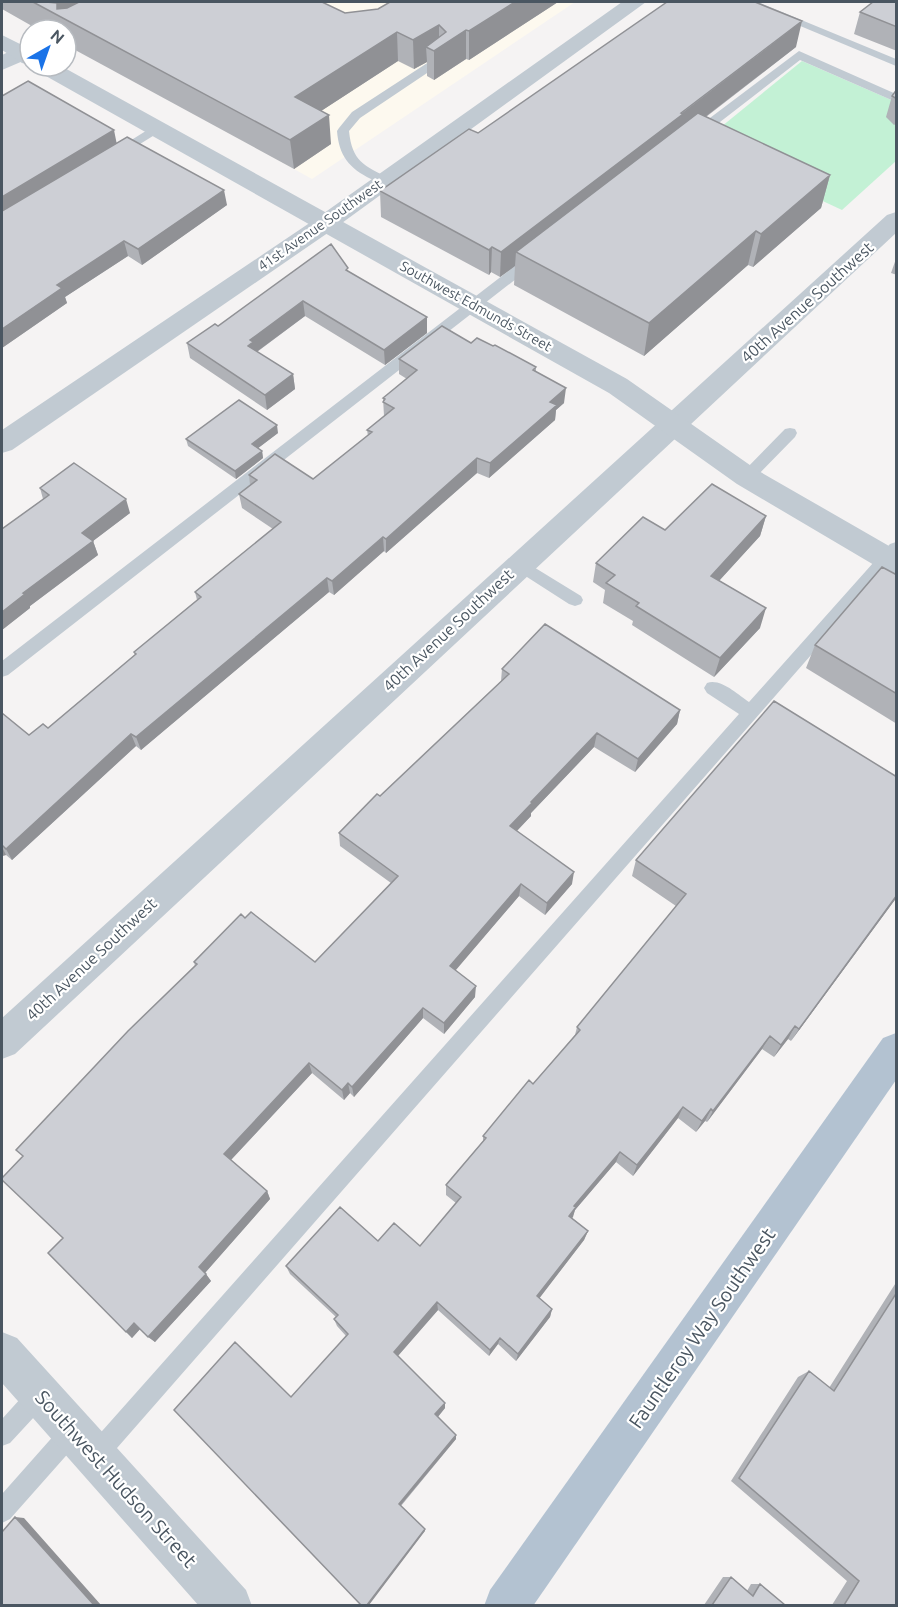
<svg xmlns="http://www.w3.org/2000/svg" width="898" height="1607" viewBox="0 0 898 1607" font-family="Ubuntu,sans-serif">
  <rect width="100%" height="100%" fill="#f5f3f3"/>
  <path fill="#fdf9ef" d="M176 2H575L312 179 85 53Z"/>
  <path fill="#c3f1d5" d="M802 61 896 102V161L842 210 700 144Z"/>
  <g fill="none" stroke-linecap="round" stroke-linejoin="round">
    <path fill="#c1cad2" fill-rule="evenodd" d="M743 2H758L896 59V66Z
      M799 51 896 94V102L800 60 698 139H690L688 136 690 133Z
      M438 56 444 60 442 63 360 118 349 131C352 161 364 166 389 178L390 181 389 184C381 186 377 183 371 179 349 168 339 156 337 131L339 128 352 112Z
      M157 124 163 128 161 131 119 157 115 158 109 154Z
      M534 254 539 255 541 258 539 261 8 675 2 677V661L529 255Z
      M790 428 795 429 797 433 795 437 752 481H742L739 477 742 473 785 429Z
      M896 542V558L103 1464 95 1468 87 1464 83 1456 87 1448 739 714 707 693 704 688 707 683C721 678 738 695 749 702L890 544Z
      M519 558 581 596 583 600 581 604 575 606 569 604 513 568 511 564 513 560Z
      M39 1384 47 1387 50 1395 47 1403 10 1443 2 1446V1419L31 1387Z
      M72 1420 80 1424 84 1432 80 1440 10 1519 2 1523V1494L64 1424Z"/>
    <path fill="#c1cad2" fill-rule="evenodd" d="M622 2H646L335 228 12 450 2 453V430L317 218Z
      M30 42V58L2 70V55Z
      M896 212V233L15 1054 2 1059V1018L887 215Z
      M2 1332 17 1338 246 1590 252 1606H199L2 1383Z"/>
    <path fill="#c1cad2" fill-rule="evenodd" d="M2 35 30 49V65L22 63 2 50Z
      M34 66H61L627 379 757 470 896 550V575L886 572 737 484 609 393 37 71Z"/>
    <path fill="#b3c2d1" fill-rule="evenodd" d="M896 1033V1080L533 1606H484L490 1590 883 1038Z"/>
  </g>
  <path fill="#b0b2b7" d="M2 2H322L345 13 378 9 390 2H558L469 60 466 59 434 80 427 76V62L414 69 398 61 321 111 331 144 294 169 66 45V30H39L2 9Z
    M897 2V51L854 34 860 12Z
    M796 47 706 117 830 175 821 208 753 267 748 265 644 356 514 285 515 266 500 277 491 272 489 275 381 217 380 191 478 133Z
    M897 89V123L894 125 886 117 892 96Z
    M2 96 117 143 227 205 142 265 128 256 65 297 67 303 2 348Z
    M897 256V275L891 273Z
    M348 271 427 333 385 365 305 316 257 352 293 374 295 389 267 410 190 358 187 343 218 326Z
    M471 343 536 367V371L564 403 556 410 555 420 489 478 477 473 386 553 384 551 334 595 329 592 141 750 136 746 12 860 6 855 2 856V713L29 735 48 728 135 655 134 652 197 600 195 592 273 529 242 508 239 494 250 485 249 475 313 479 368 436 367 430 384 416 383 398 407 379 399 374V359Z
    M278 433 258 448 262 451 263 458 236 479 188 446 186 439Z
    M40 488 130 513 93 541 98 555 30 606V608L2 630V529L43 499Z
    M766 516 760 536 719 581 760 628 714 677 632 625 633 621 603 603 605 590 593 582 596 563 665 530Z
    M897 575V724L806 668 815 645Z
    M502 669 680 710 677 724 635 772 594 747 531 813V816L517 831 572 884 545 915 519 896 455 970 475 997 444 1034 423 1018 354 1097 350 1093 344 1100 312 1073 231 1160 267 1191 270 1199 205 1273 211 1281 155 1342 140 1329 132 1338 63 1238 22 1157 195 966 194 962 245 918 315 962 391 883 340 846 339 833 380 796 501 681Z
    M897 777V897L791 1041 788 1039 774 1057 762 1049 707 1122 705 1121 696 1132 678 1118 633 1176 616 1162 575 1210 572 1218 588 1231 584 1240 539 1298 552 1309 550 1317 516 1361 498 1344 489 1356 438 1310 398 1356 445 1403V1408L438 1417 456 1435V1439L401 1506 425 1529V1531L291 1397 346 1336 337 1326 334 1319 336 1317 290 1274 286 1266 378 1241 420 1246 456 1203 446 1195V1185L483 1141V1136L533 1084 575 1035 577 1027 676 906 632 876 636 860Z
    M897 1281V1605H832L847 1581 731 1481 798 1377 809 1371 829 1388Z
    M723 1577H731L747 1591 751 1584H760L785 1605H704Z"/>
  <path fill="#909195" d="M44 2H98L65 19Z
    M515 2H558L469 60V31Z
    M802 21 796 47 679 137 516 252 515 266 500 277 501 252Z
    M439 25V47L466 30V59L434 80V51L426 47 427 62 414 69 413 40Z
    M397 32 398 61 298 126 295 97Z
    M329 115 331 144 294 169 290 140Z
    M114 130 117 145 2 215V197Z
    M830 175 821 208 753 267 761 234Z
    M224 190 227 205 142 265 138 249Z
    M756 231 748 265 644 356 649 323Z
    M124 241 128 256 65 297 67 303 2 348V329L57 285Z
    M492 247 491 272 489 275V250Z
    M303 301 305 316 255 353 248 346 250 340Z
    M427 317V333L385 365 384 350Z
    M293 374 295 389 267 410 265 395Z
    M566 388 564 403 556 410 555 420 489 478 490 463 550 402Z
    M277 425 278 433 253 452 252 444Z
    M262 451 263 458 236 479 235 471Z
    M477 458V473L386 553V539Z
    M126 499 130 513 93 541 98 555 30 606V608L2 630V612L23 593 82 533Z
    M766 516 760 536 706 595 711 576Z
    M383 537 384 551 334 595 332 581Z
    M327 578 329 592 141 750 136 737Z
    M766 608 760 628 714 677 720 658Z
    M680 710 677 724 635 772 638 759Z
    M597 733 594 747 531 813V816L509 839 510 826 531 802Z
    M131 734 136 746 12 860 6 849Z
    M2 847 6 855 2 856Z
    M574 872 572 884 545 915 547 903Z
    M521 884 519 896 450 977V966Z
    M897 895V897L791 1041 799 1029Z
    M476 986 475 997 444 1034V1023Z
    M423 1008V1018L354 1097 352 1087Z
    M795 1026 788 1039 774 1057 781 1045Z
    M770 1036 762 1049 707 1122 713 1111Z
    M309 1063 312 1073 229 1162 224 1154Z
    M348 1083 350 1093 344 1100 342 1090Z
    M683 1107 678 1118 633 1176 637 1165Z
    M711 1109 705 1121 696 1132 702 1121Z
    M620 1152 616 1162 575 1210 573 1217 566 1225 574 1206Z
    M267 1191 270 1199 204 1274 199 1267Z
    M588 1231 584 1240 535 1304 537 1296Z
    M206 1274 211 1281 155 1342 148 1337Z
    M437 1302 438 1310 396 1358 394 1352Z
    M552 1309 550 1317 516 1361 518 1354Z
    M134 1323 141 1328 132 1338 126 1332Z
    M500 1338 498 1344 489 1356 490 1350Z
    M445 1403V1408L436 1419 435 1414Z
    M456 1435V1439L400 1506 399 1504Z
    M15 1517 24 1518 101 1605H94Z
    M425 1529V1531L369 1605H367Z"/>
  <path fill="#cdcfd5" stroke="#909195" stroke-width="1.5" d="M33 2H46L57 3V9L67 8 79 2H322L345 13 378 9 390 2H515L469 31 466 30 434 51 426 47 446 32 439 25 413 40 397 32 295 97 329 115 290 140Z
    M667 2H755L802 21 681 113 683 114 501 252 492 247 489 250 380 191 469 129 478 133Z
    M873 2H897V27L860 12Z
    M28 81 114 130 2 197V96Z
    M897 89V99L892 96Z
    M698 113 830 175 761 234 756 231 649 323 516 252Z
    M127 137 224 190 138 249 124 241 57 285 62 288 2 329V211Z
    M331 244 348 268 346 270 427 317 384 350 303 301 250 340 253 342 248 346 293 374 265 395 187 343 215 324 218 326Z
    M442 326 471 343 477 338 493 346 495 345 536 367 533 370 566 388 550 402 557 405 490 463 477 458 386 539 383 537 332 581 327 578 136 737 131 734 6 849 2 845V713L29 735 43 724 48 728 136 654 134 652 201 597 195 592 281 522 239 494 257 480 249 475 275 454 313 479 372 432 367 430 394 408 383 402 385 399 383 398 417 370 399 359Z
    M239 400 277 425 252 444 262 451 235 471 186 439Z
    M74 463 126 499 82 533 93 541 23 593 25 594 2 612V529L49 495 40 488Z
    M712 484 766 516 711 576 766 608 720 658 636 606 639 603 606 583 615 575 596 563 643 517 665 530Z
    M882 567 897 575V694L815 645Z
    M545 624 680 710 638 759 597 733 531 802 532 803 510 826 574 872 547 903 521 884 450 966 476 986 444 1023 423 1008 352 1087 348 1083 342 1090 309 1063 224 1154 267 1191 199 1267 206 1274 148 1337 134 1323 126 1332 48 1253 63 1238 2 1180V1178L23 1156 16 1150 128 1031 197 964 194 962 241 914 245 918 251 912 315 962 398 876 339 833 377 794 380 796 509 674 502 669Z
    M774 701 897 777V895L799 1029 795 1026 781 1045 770 1036 713 1111 711 1109 702 1121 683 1107 637 1165 620 1152 574 1206 576 1207 569 1216 588 1231 537 1296 552 1309 518 1354 500 1338 490 1350 437 1302 394 1352 445 1403 435 1414 456 1435 399 1504 425 1529 367 1605H361L174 1410 235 1342 291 1397 348 1334 334 1319 338 1315 286 1266 340 1207 378 1241 394 1223 420 1246 461 1197 446 1185 486 1138 483 1136 529 1080 533 1084 580 1030 577 1027 686 894 636 860Z
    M897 1292V1605H844L859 1581 739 1478 809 1371 834 1391Z
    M15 1517 94 1605H2V1532Z
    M731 1577 753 1596 760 1584 785 1605H712Z"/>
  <g text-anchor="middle" stroke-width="4.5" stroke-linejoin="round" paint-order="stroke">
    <g font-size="14" fill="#4a5661" stroke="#fff">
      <text transform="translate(320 225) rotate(-35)" y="5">41st Avenue Southwest</text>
      <text transform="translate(476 306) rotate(29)" y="5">Southwest Edmunds Street</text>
    </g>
    <g font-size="16" fill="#4a5661" stroke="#fff">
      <text transform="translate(807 302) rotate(-42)" y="6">40th Avenue Southwest</text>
      <text transform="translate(448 630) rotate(-43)" y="6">40th Avenue Southwest</text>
      <text transform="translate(91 959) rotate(-43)" y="6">40th Avenue Southwest</text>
    </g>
    <g font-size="20" fill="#4a5661" stroke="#fff">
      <text transform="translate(702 1328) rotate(-55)" y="7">Fauntleroy Way Southwest</text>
      <text transform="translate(116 1479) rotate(48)" y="7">Southwest Hudson Street</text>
    </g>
  </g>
  <rect width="898" height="1607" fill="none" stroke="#4a5661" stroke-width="6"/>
  <g transform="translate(48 48) rotate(40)"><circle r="28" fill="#ffffff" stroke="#b7bbc0" stroke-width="1.5"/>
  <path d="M0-4.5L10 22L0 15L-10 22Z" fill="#1a73e8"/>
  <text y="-9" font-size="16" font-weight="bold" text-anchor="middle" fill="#4a5661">N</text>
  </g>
</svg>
